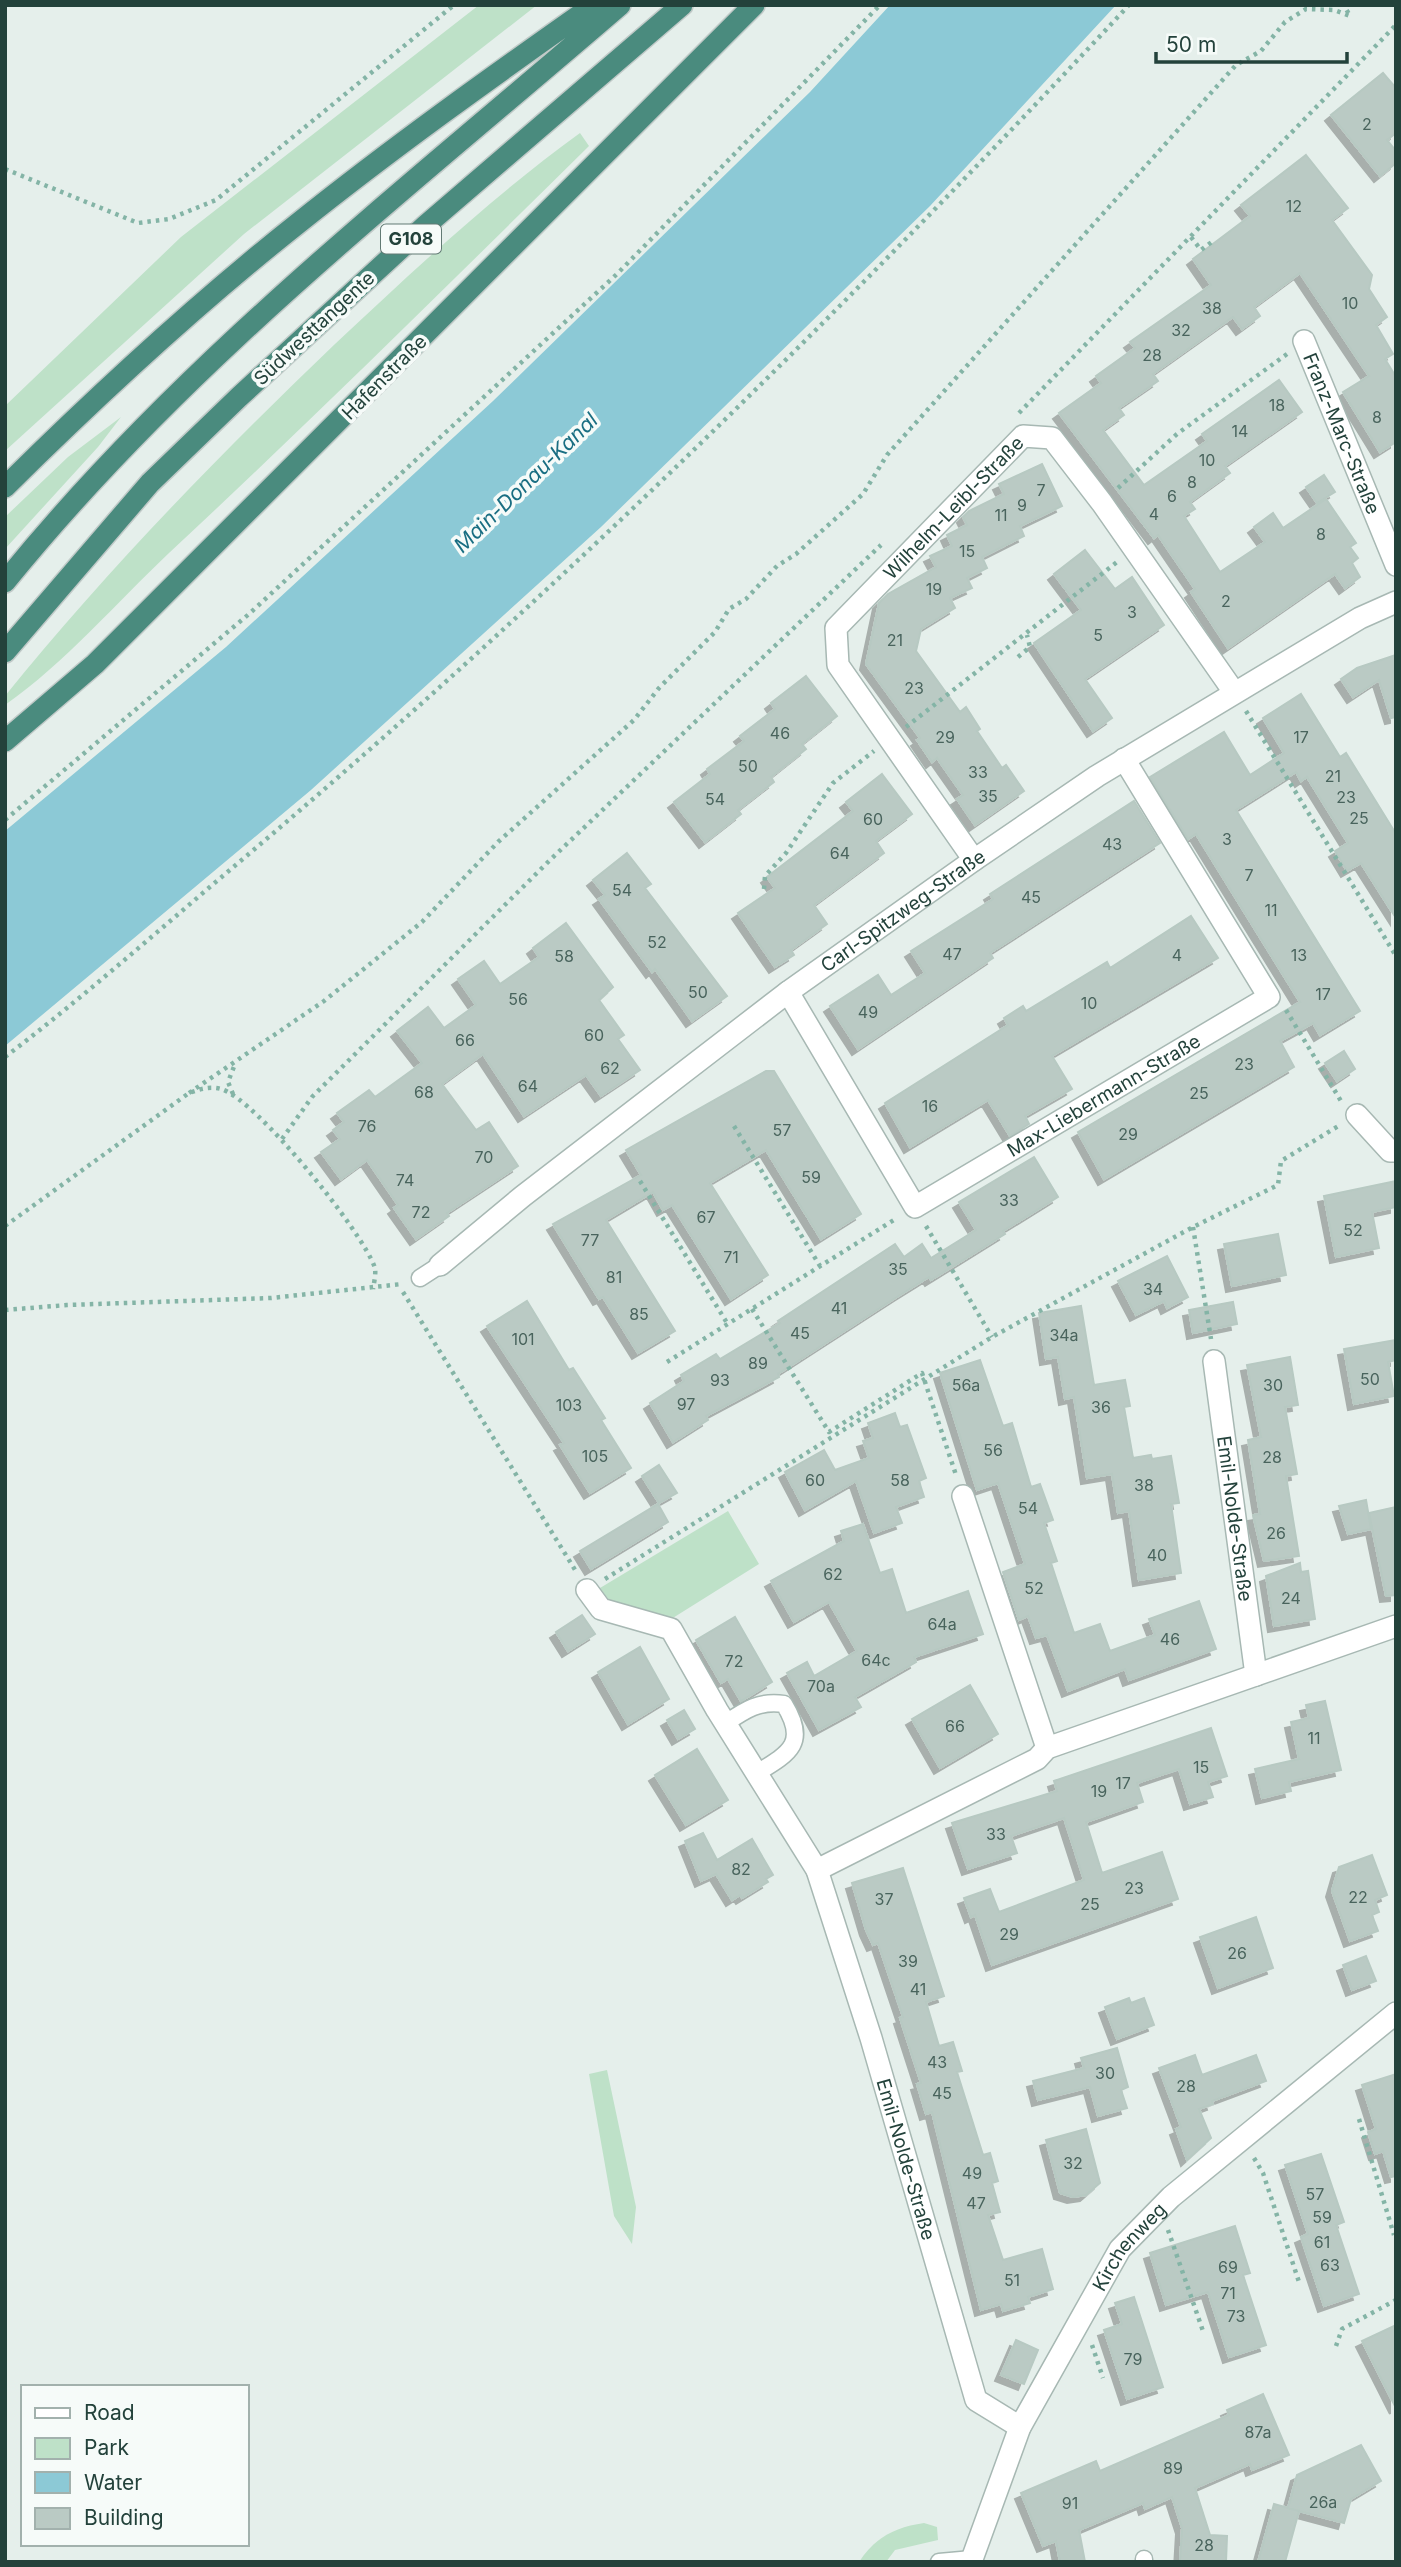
<svg xmlns="http://www.w3.org/2000/svg" width="1401" height="2567" viewBox="0 0 1401 2567" font-family="Inter,sans-serif">
  <defs>
    <filter id="shadow"><feDropShadow dx="-6" dy="6" stdDeviation="0" flood-color="#0004"/></filter>
  </defs>
  <rect width="100%" height="100%" fill="#e5efeb"/>
  <path fill="#bee1c8" d="M479 5H537L244 234 5 451V406L181 237Z
    M580 133 589 146C450 283 312 420 169 553 115 604 66 662 5 705V696C106 571 219 455 335 344 413 271 493 196 580 133Z
    M121 417 98 447 5 549V517L68 457Z
    M728 1511 759 1564 668 1621 612 1604 600 1588Z
    M607 2070 636 2207 632 2244 614 2216 589 2074Z
    M924 2523 937 2527 938 2540 895 2550 886 2562H859C875 2537 896 2527 924 2523Z"/>
  <path fill="#8cc9d6" d="M890 5H1116L930 206 601 527 311 790 5 1046V831L226 647 493 401 810 92Z"/>
  <path fill="#bacac4" stroke="#b7c9c2" stroke-width="2" filter="url(#shadow)" d="M1383 73 1396 88V133L1387 140 1396 151V163L1380 176 1331 115Z
    M1306 155 1348 208 1332 220 1372 275 1369 289 1387 317 1376 325 1393 354 1385 359 1396 377V442L1380 452 1343 392 1369 376 1300 273 1254 307 1260 316 1242 329 1233 317 1153 374 1158 381 1119 408 1124 415 1103 430 1144 485 1207 441 1202 434 1279 380 1302 412 1225 466 1230 473 1190 502 1195 509 1184 516 1220 572 1265 542 1254 527 1273 513 1283 528 1326 499 1356 543 1350 547 1358 558 1352 563 1360 577 1345 588 1335 574 1228 648 1191 592 1195 589 1158 535 1154 538 1059 413 1101 383 1096 376 1135 348 1130 342 1211 285 1193 259 1250 216 1241 205Z
    M1042 464 1062 506 1020 526 1024 536 982 557 987 568 967 578 972 588 950 598 955 608 921 629 916 651 960 712 966 707 980 729 977 731 1002 768 1006 765 1024 791 975 825 957 799 963 795 937 758 932 762 917 740 920 738 866 664 879 603 888 594 936 567 930 556 952 546 947 535 967 525 963 517 969 511 1004 494 999 484Z
    M1324 475 1335 492 1317 503 1306 487Z
    M1085 550 1115 589 1132 577 1164 625 1085 679 1112 718 1093 731 1034 643 1081 610 1054 574Z
    M1396 655V717L1391 718 1379 680 1353 697 1341 679 1357 668Z
    M806 676 837 716 802 744 806 749 771 777 774 782 738 810 741 814 705 842 674 802 710 774 707 769 744 741 740 736 775 709 771 703Z
    M1301 694 1340 757 1346 753 1396 834V918L1361 863 1347 871 1335 851 1348 843 1307 777 1301 781 1296 772 1236 810 1360 1011 1320 1035 1313 1023 1280 1041 1294 1067 1104 1179 1078 1132 1300 1002 1196 834 1188 839 1150 777 1224 732 1250 775 1284 753 1263 718Z
    M882 774 912 814 876 841 884 853 814 905 827 924 791 950 794 955 775 967 738 913 775 888 767 877 853 811 846 802Z
    M1134 801 1160 843 990 953 993 958 858 1049 830 1006 878 975 891 995 925 973 911 951 993 899 990 894Z
    M627 853 651 884 645 888 727 996 692 1021 655 969 652 972 599 899 605 895 593 880Z
    M1191 916 1218 958 1052 1056 1072 1089 1025 1116 1029 1124 1010 1136 988 1100 910 1147 885 1103 1008 1025 1004 1018 1023 1006 1026 1011 1107 962 1110 968Z
    M566 923 613 987 599 1000 624 1035 618 1039 640 1070 601 1096 586 1075 524 1116 483 1054 442 1084 476 1130 489 1122 518 1166 447 1213 449 1216 416 1239 394 1208 398 1205 367 1160 341 1179 321 1152 340 1139 333 1130 344 1122 337 1113 369 1090 375 1097 422 1063 397 1031 428 1007 444 1028 476 1005 458 979 484 961 500 984 539 957 533 948Z
    M1344 1051 1355 1069 1337 1081 1325 1063Z
    M766 1071H774L861 1214 821 1239 766 1150 710 1183 768 1275 731 1299 672 1205 663 1210 653 1192 606 1220 675 1331 638 1353 603 1297 599 1299 553 1224 641 1175 626 1150Z
    M1034 1157 1058 1197 1003 1231 1005 1234 931 1280 929 1277 900 1295 778 1374 779 1377 706 1416 708 1420 673 1442 650 1403 684 1381 681 1375 716 1354 720 1359 780 1323 778 1321 895 1244 904 1257 922 1244 931 1258 976 1230 959 1202Z
    M1396 1181V1207L1372 1212 1379 1248 1336 1257 1324 1196Z
    M1278 1234 1286 1275 1232 1286 1224 1244Z
    M1167 1256 1188 1297 1167 1308 1164 1301 1136 1315 1118 1281Z
    M527 1301 569 1370 573 1368 605 1418 601 1420 631 1468 590 1493 560 1445 564 1443 487 1326Z
    M1233 1302 1237 1324 1193 1333 1189 1310Z
    M1081 1306 1094 1385 1125 1380 1130 1406 1124 1407 1133 1458 1151 1455 1152 1459 1171 1456 1179 1503 1171 1504 1181 1573 1139 1580 1129 1511 1118 1513 1112 1474 1087 1478 1074 1397 1065 1399 1058 1357 1046 1359 1039 1313Z
    M1396 1340V1360L1388 1362 1394 1396 1354 1404 1344 1349Z
    M1290 1357 1298 1405 1285 1407 1297 1474 1286 1476 1299 1556 1264 1561 1253 1515 1260 1514 1248 1440 1261 1437 1247 1365Z
    M980 1360 1003 1426 1012 1423 1031 1487 1040 1484 1053 1520 1044 1523 1057 1561 1051 1563 1074 1633 1100 1624 1110 1651 1155 1635 1149 1619 1199 1601 1216 1649 1129 1680 1125 1669 1068 1691 1047 1635 1036 1638 1028 1616 1019 1620 1003 1572 1025 1564 998 1483 977 1490 940 1373Z
    M895 1413 900 1427 907 1425 926 1478 919 1481 924 1497 896 1507 902 1523 874 1533 856 1481 805 1510 785 1472 824 1450 835 1470 869 1458 863 1441 873 1438 868 1423Z
    M659 1465 677 1493 659 1503 642 1476Z
    M1366 1500 1371 1529 1348 1534 1339 1506Z
    M658 1504 668 1522 591 1569 580 1551Z
    M1396 1507V1595L1386 1596 1369 1513Z
    M863 1524 880 1573 892 1569 906 1613 968 1591 983 1634 914 1657 916 1662 855 1697 861 1707 819 1730 787 1673 807 1662 814 1676 857 1651 829 1602 794 1622 771 1581 844 1541 841 1531Z
    M1300 1563 1301 1572 1308 1571 1315 1619 1274 1626 1266 1576Z
    M582 1615 595 1634 568 1651 556 1632Z
    M735 1617 772 1682 741 1701 728 1679 721 1683 696 1640Z
    M640 1647 669 1699 628 1724 598 1672Z
    M970 1685 998 1734 940 1768 912 1719Z
    M1325 1701 1341 1770 1289 1782 1291 1791 1262 1798 1255 1769 1299 1759 1291 1722 1309 1718 1306 1705Z
    M684 1710 695 1729 678 1739 667 1720Z
    M1211 1728 1227 1776 1208 1782 1213 1797 1190 1804 1179 1769 1137 1783 1143 1802 1086 1822 1102 1873 1162 1852 1178 1899 992 1965 975 1915 971 1917 964 1898 990 1889 999 1912 1084 1880 1064 1818 1011 1836 1017 1853 968 1869 952 1823 1057 1791 1054 1781Z
    M697 1749 728 1800 686 1825 655 1775Z
    M703 1833 717 1860 752 1839 773 1875 766 1879 768 1882 742 1898 740 1895 732 1900 716 1874 701 1881 685 1841Z
    M1372 1855 1387 1895 1375 1900 1379 1912 1372 1915 1378 1931 1350 1941 1332 1891 1339 1867Z
    M903 1868 944 1996 926 2002 939 2046 953 2042 962 2071 957 2072 983 2155 990 2153 998 2181 992 2183 1000 2212 988 2215 1003 2260 1042 2249 1053 2289 1028 2297 1030 2303 1003 2311 1001 2304 981 2310 932 2112 926 2114 917 2084 921 2083 900 2018 903 2017 878 1943 873 1945 866 1930 852 1883Z
    M1256 1917 1273 1968 1218 1988 1200 1937Z
    M1366 1956 1376 1981 1352 1990 1343 1965Z
    M1129 1998 1131 2003 1144 1998 1154 2025 1117 2039 1105 2007Z
    M1117 2048 1128 2087 1121 2090 1127 2108 1098 2116 1090 2087 1038 2100 1033 2081 1084 2068 1081 2058Z
    M1195 2055 1202 2075 1256 2055 1266 2081 1212 2101 1213 2104 1199 2109 1211 2138 1187 2160 1176 2129 1181 2127 1159 2068Z
    M1396 2074V2176L1391 2177 1383 2151 1375 2154 1368 2132 1376 2129 1362 2085Z
    M1086 2129 1100 2183 1086 2195 1073 2197 1060 2193 1046 2140Z
    M1321 2154 1344 2222 1336 2225 1359 2294 1324 2306 1301 2237 1308 2234 1285 2165Z
    M1235 2226 1250 2273 1243 2275 1266 2345 1229 2357 1208 2292 1166 2305 1150 2253Z
    M1134 2297 1163 2387 1127 2399 1104 2330 1122 2324 1115 2303Z
    M1396 2325V2408L1362 2341Z
    M1016 2340 1038 2350 1024 2384 1001 2375Z
    M1263 2394 1289 2455 1252 2470 1250 2464 1195 2488 1210 2535 1227 2536 1226 2562H1180L1182 2528 1172 2497 1145 2509 1143 2503 1079 2530 1085 2562H1060L1056 2541 1043 2546 1021 2493 1096 2461 1100 2471 1229 2415 1227 2410Z
    M1361 2445 1381 2481 1351 2499 1344 2523 1288 2508 1297 2475Z
    M1274 2504 1299 2511 1285 2562H1258Z"/>
  <g fill="none" stroke-linecap="round" stroke-linejoin="round">
    <g stroke="#a7b8b3" stroke-width="19">
      <path id="service" d="M420 1278 440 1265
        M726 1723C745 1710 760 1700 784 1704 808 1743 790 1753 757 1773
        M939 2562 972 2559
        M1144 2562V2559"/>
    </g>
    <g stroke="#a7b8b3" stroke-width="24">
      <g id="minor">
        <path id="s1" d="M1304 341 1396 565"/>
        <path id="s2" d="M974 860 838 665 836 628 1023 436 1052 438 1102 503 1234 692"/>
        <path id="s3" d="M788 992 915 1207 1269 997 1124 759"/>
        <path d="M1357 1115 1390 1151H1396"/>
        <path id="s4" d="M440 1265 523 1196 788 992 974 860 1097 776 1360 618 1396 602"/>
        <path id="s5" d="M1214 1361 1256 1675"/>
        <path d="M963 1496 1047 1748"/>
        <path id="s6" d="M587 1590 601 1609 671 1629 717 1710 817 1870 871 2038 976 2400 1020 2427"/>
        <path d="M817 1870 1037 1759 1047 1748 1396 1626"/>
        <path id="s7" d="M971 2562 1020 2427 1120 2249 1171 2197 1396 2013"/>
      </g>
    </g>
    <g stroke="#c1cac8" stroke-width="24">
      <path id="trunk" d="M5 487C98 395 194 306 296 225 392 148 493 76 594 5
        M5 582C183 362 407 189 620 5
        M5 652 150 483 239 397 425 226 682 5
        M5 741 95 664 754 5"/>
    </g>
    <path stroke="#84b4a6" stroke-width="4.5" stroke-dasharray="3.5 5" stroke-linecap="butt" d="M5 169 138 223 169 219 216 200 454 5
      M1191 237 1201 250 1213 241
      M1019 413 1396 25
      M1118 488 1177 434 1287 354
      M1018 657 1030 647 1027 635
      M1246 711 1396 956
      M906 727 1117 562
      M5 820 249 614 617 274 880 5
      M764 889 765 876 786 853 833 783 874 751
      M1286 1010 1341 1101
      M5 1057C85 996 160 929 237 864 553 597 847 308 1129 5
      M189 1093 324 1001 422 922 498 842 634 720 659 688 715 632 729 609 746 599 777 566 796 554 863 494 887 455 1236 65 1261 51 1285 22 1306 9 1334 10 1350 16 1345 7
      M233 1094 228 1082 235 1064
      M734 1126 820 1266
      M282 1139 312 1097 550 860 881 545
      M640 1181 727 1323
      M5 1226 189 1093C200 1089 210 1086 221 1089 256 1099 363 1232 375 1268 376 1274 374 1283 373 1289
      M926 1226 992 1337
      M1193 1227 1211 1339
      M403 1292 577 1573
      M752 1309 829 1432 922 1373 956 1475
      M5 1310 67 1305 271 1298 402 1284
      M667 1362 897 1218
      M605 1579 992 1337 1193 1227 1278 1185 1281 1161 1340 1125
      M1359 2119 1394 2235
      M1254 2158 1263 2173 1300 2285
      M1168 2230 1204 2334
      M1092 2345 1103 2378
      M1336 2346 1342 2329 1396 2300"/>
    <use href="#service" stroke="#fff" stroke-width="16"/>
    <use href="#minor" stroke="#fff" stroke-width="21"/>
    <use href="#trunk" stroke="#4a8b7e" stroke-width="21"/>
  </g>
  <g text-anchor="middle" stroke-width="7" stroke-linejoin="round" paint-order="stroke">
    <g font-size="16" fill="#49645d">
      <text x="1367" y="130">2</text>
      <text x="1294" y="212">12</text>
      <text x="1350" y="309">10</text>
      <text x="1212" y="314">38</text>
      <text x="1181" y="336">32</text>
      <text x="1152" y="361">28</text>
      <text x="1277" y="411">18</text>
      <text x="1377" y="423">8</text>
      <text x="1240" y="437">14</text>
      <text x="1207" y="466">10</text>
      <text x="1192" y="488">8</text>
      <text x="1041" y="496">7</text>
      <text x="1172" y="502">6</text>
      <text x="1022" y="511">9</text>
      <text x="1154" y="520">4</text>
      <text x="1001" y="521">11</text>
      <text x="1321" y="540">8</text>
      <text x="967" y="557">15</text>
      <text x="934" y="595">19</text>
      <text x="1226" y="607">2</text>
      <text x="1132" y="618">3</text>
      <text x="1098" y="641">5</text>
      <text x="895" y="646">21</text>
      <text x="914" y="694">23</text>
      <text x="780" y="739">46</text>
      <text x="945" y="743">29</text>
      <text x="1301" y="743">17</text>
      <text x="748" y="772">50</text>
      <text x="978" y="778">33</text>
      <text x="1333" y="782">21</text>
      <text x="988" y="802">35</text>
      <text x="1346" y="803">23</text>
      <text x="715" y="805">54</text>
      <text x="1359" y="824">25</text>
      <text x="873" y="825">60</text>
      <text x="1227" y="845">3</text>
      <text x="1112" y="850">43</text>
      <text x="840" y="859">64</text>
      <text x="1249" y="881">7</text>
      <text x="622" y="896">54</text>
      <text x="1031" y="903">45</text>
      <text x="1271" y="916">11</text>
      <text x="657" y="948">52</text>
      <text x="952" y="960">47</text>
      <text x="1177" y="961">4</text>
      <text x="1299" y="961">13</text>
      <text x="564" y="962">58</text>
      <text x="698" y="998">50</text>
      <text x="1323" y="1000">17</text>
      <text x="518" y="1005">56</text>
      <text x="1089" y="1009">10</text>
      <text x="868" y="1018">49</text>
      <text x="594" y="1041">60</text>
      <text x="465" y="1046">66</text>
      <text x="1244" y="1070">23</text>
      <text x="610" y="1074">62</text>
      <text x="528" y="1092">64</text>
      <text x="424" y="1098">68</text>
      <text x="1199" y="1099">25</text>
      <text x="930" y="1112">16</text>
      <text x="367" y="1132">76</text>
      <text x="782" y="1136">57</text>
      <text x="1128" y="1140">29</text>
      <text x="484" y="1163">70</text>
      <text x="811" y="1183">59</text>
      <text x="405" y="1186">74</text>
      <text x="1009" y="1206">33</text>
      <text x="421" y="1218">72</text>
      <text x="706" y="1223">67</text>
      <text x="1353" y="1236">52</text>
      <text x="590" y="1246">77</text>
      <text x="731" y="1263">71</text>
      <text x="898" y="1275">35</text>
      <text x="614" y="1283">81</text>
      <text x="1153" y="1295">34</text>
      <text x="839" y="1314">41</text>
      <text x="639" y="1320">85</text>
      <text x="800" y="1339">45</text>
      <text x="1064" y="1341">34a</text>
      <text x="523" y="1345">101</text>
      <text x="758" y="1369">89</text>
      <text x="1370" y="1385">50</text>
      <text x="720" y="1386">93</text>
      <text x="966" y="1391">56a</text>
      <text x="1273" y="1391">30</text>
      <text x="686" y="1410">97</text>
      <text x="569" y="1411">103</text>
      <text x="1101" y="1413">36</text>
      <text x="993" y="1456">56</text>
      <text x="595" y="1462">105</text>
      <text x="1272" y="1463">28</text>
      <text x="815" y="1486">60</text>
      <text x="900" y="1486">58</text>
      <text x="1144" y="1491">38</text>
      <text x="1028" y="1514">54</text>
      <text x="1276" y="1539">26</text>
      <text x="1157" y="1561">40</text>
      <text x="833" y="1580">62</text>
      <text x="1034" y="1594">52</text>
      <text x="1291" y="1604">24</text>
      <text x="942" y="1630">64a</text>
      <text x="1170" y="1645">46</text>
      <text x="876" y="1666">64c</text>
      <text x="734" y="1667">72</text>
      <text x="821" y="1692">70a</text>
      <text x="955" y="1732">66</text>
      <text x="1314" y="1744">11</text>
      <text x="1201" y="1773">15</text>
      <text x="1123" y="1789">17</text>
      <text x="1099" y="1797">19</text>
      <text x="996" y="1840">33</text>
      <text x="741" y="1875">82</text>
      <text x="1134" y="1894">23</text>
      <text x="1358" y="1903">22</text>
      <text x="884" y="1905">37</text>
      <text x="1090" y="1910">25</text>
      <text x="1009" y="1940">29</text>
      <text x="1237" y="1959">26</text>
      <text x="908" y="1967">39</text>
      <text x="918" y="1995">41</text>
      <text x="937" y="2068">43</text>
      <text x="1105" y="2079">30</text>
      <text x="1186" y="2092">28</text>
      <text x="942" y="2099">45</text>
      <text x="1073" y="2169">32</text>
      <text x="972" y="2179">49</text>
      <text x="1315" y="2200">57</text>
      <text x="976" y="2209">47</text>
      <text x="1322" y="2223">59</text>
      <text x="1322" y="2248">61</text>
      <text x="1330" y="2271">63</text>
      <text x="1228" y="2273">69</text>
      <text x="1012" y="2286">51</text>
      <text x="1228" y="2299">71</text>
      <text x="1236" y="2322">73</text>
      <text x="1133" y="2365">79</text>
      <text x="1258" y="2438">87a</text>
      <text x="1173" y="2474">89</text>
      <text x="1323" y="2508">26a</text>
      <text x="1070" y="2509">91</text>
      <text x="1204" y="2551">28</text>
    </g>
    <rect fill="#f6fbf9" stroke="#627a74" stroke-width="2" x="381" y="224.5" width="60" height="29" rx="5"/>
    <g font-size="18" font-weight="bold" fill="#23423b">
      <text x="411" y="245">G108</text>
    </g>
    <g font-size="19" fill="#23423b" stroke="#f6fbf9">
      <text transform="translate(314 328) rotate(-43)" y="7">Südwesttangente</text>
      <text transform="translate(384 377) rotate(-45)" y="7">Hafenstraße</text>
      <text dy="7" stroke="none"><textPath href="#s1" startOffset="100">Franz-Marc-Straße</textPath></text>
      <text dy="7" stroke="none"><textPath href="#s2" startOffset="443">Wilhelm-Leibl-Straße</textPath></text>
      <text dy="7" stroke="none"><textPath href="#s4" startOffset="583">Carl-Spitzweg-Straße</textPath></text>
      <text dy="7" stroke="none"><textPath href="#s3" startOffset="469">Max-Liebermann-Straße</textPath></text>
      <text dy="7" stroke="none"><textPath href="#s5" startOffset="159">Emil-Nolde-Straße</textPath></text>
      <text dy="7" stroke="none"><textPath href="#s6" startOffset="681">Emil-Nolde-Straße</textPath></text>
      <text dy="7" stroke="none"><textPath href="#s7" startOffset="355">Kirchenweg</textPath></text>
    </g>
    <g font-size="21" font-style="italic" fill="#196e82" stroke="#f6fbf9">
      <text transform="translate(526 483) rotate(-44)" y="7">Main-Donau-Kanal</text>
    </g>
  </g>
  <rect width="1401" height="2567" fill="none" stroke="#23423b" stroke-width="14"/>
  <rect x="21" y="2385" width="228" height="161" fill="#f6fbf9" stroke="#a2b1ad" stroke-width="2"/>
  <rect x="35" y="2408" width="35" height="10" fill="#ffffff" stroke="#a2b1ad" stroke-width="2"/>
  <text x="84" y="2420" font-size="21" fill="#23423b">Road</text>
  <rect x="35" y="2438" width="35" height="21" fill="#bee1c8" stroke="#a2b1ad" stroke-width="2"/>
  <text x="84" y="2455" font-size="21" fill="#23423b">Park</text>
  <rect x="35" y="2472" width="35" height="21" fill="#8cc9d6" stroke="#a2b1ad" stroke-width="2"/>
  <text x="84" y="2490" font-size="21" fill="#23423b">Water</text>
  <rect x="35" y="2508" width="35" height="21" fill="#bacac4" stroke="#a2b1ad" stroke-width="2"/>
  <text x="84" y="2525" font-size="21" fill="#23423b">Building</text>
  <path d="M1156 52v10h191v-10" fill="none" stroke="#23423b" stroke-width="3.5"/>
  <text x="1166" y="52" font-size="21" fill="#23423b" stroke="#f6fbf9" stroke-width="5" paint-order="stroke">50 m</text>
</svg>
